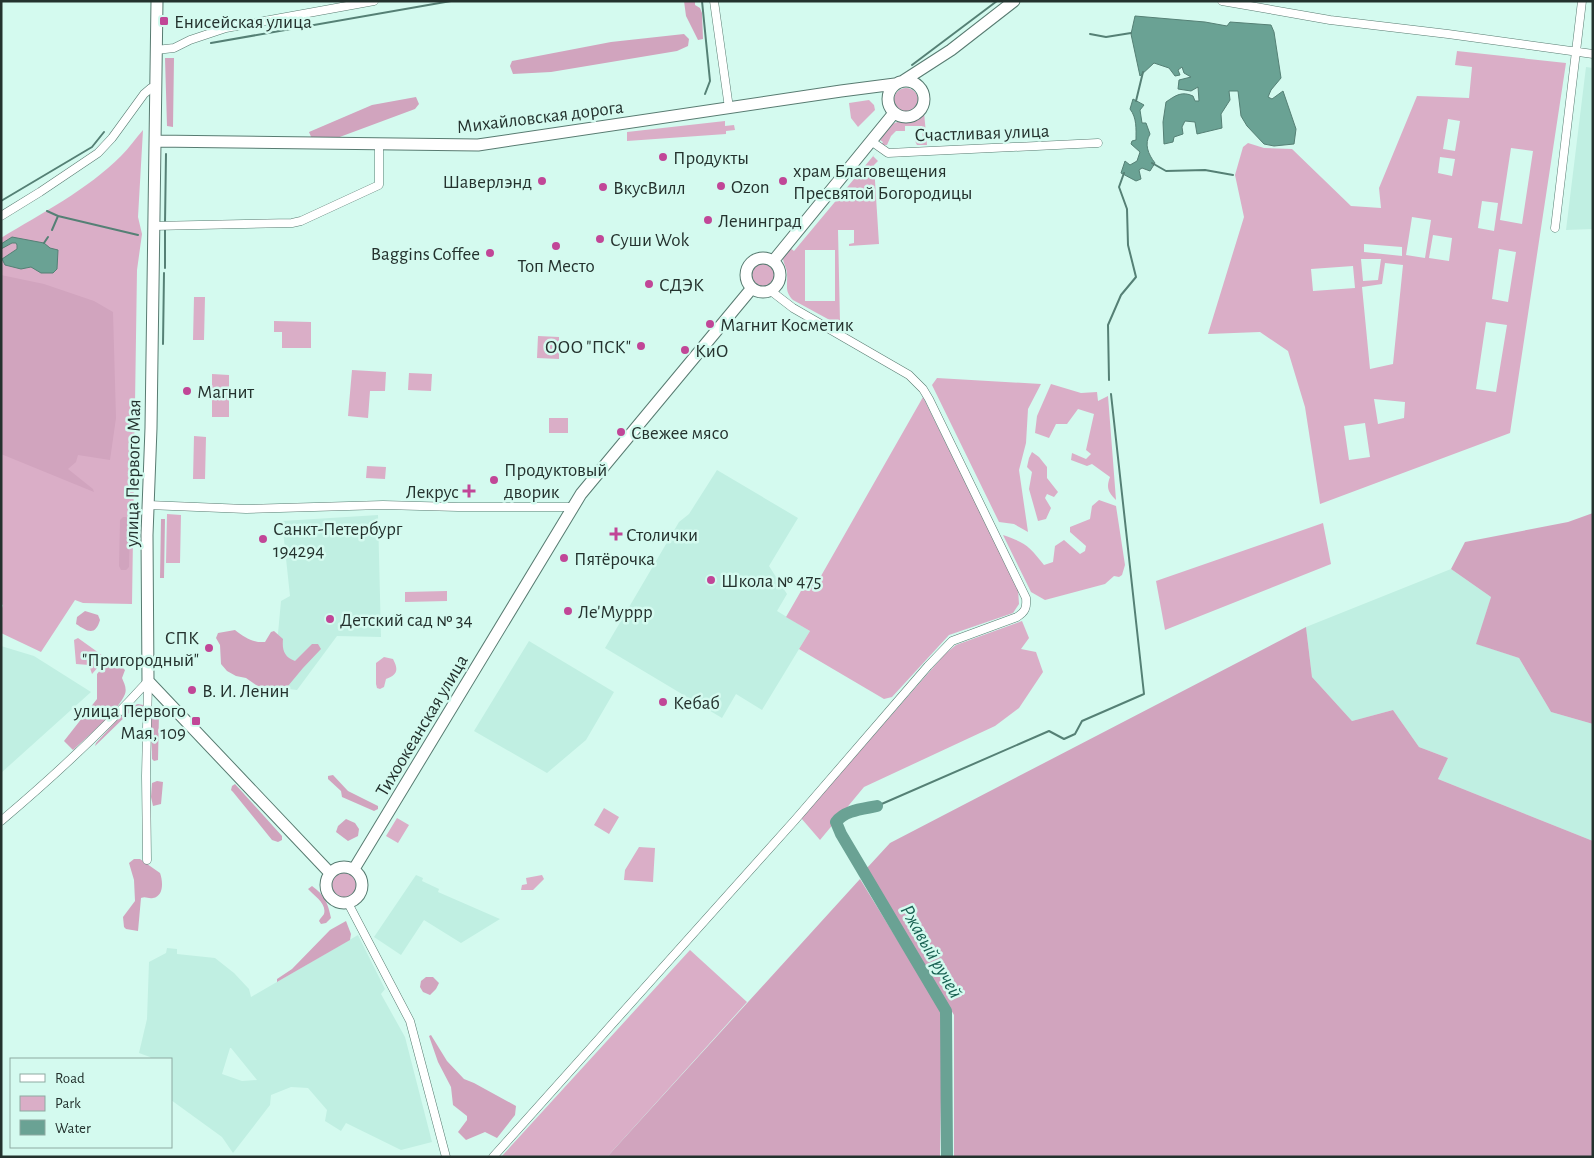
<svg xmlns="http://www.w3.org/2000/svg" width="1594" height="1158" viewBox="0 0 1594 1158" font-family="'Alegreya Sans',sans-serif">
  <rect width="100%" height="100%" fill="#d4faef"/>
  <path fill="#c0efe2" fill-rule="evenodd" d="M1586 67 1593 68V229L1566 230Z
    M717 470 798 518 769 566 787 594 777 611 810 631 762 710 736 694 722 718 605 648 679 522 689 514Z
    M378 515 381 637 337 636 297 690 273 687 281 601 290 596 282 521Z
    M1451 569 1491 597 1477 644 1519 658 1551 712 1593 724V841L1438 779 1448 758 1419 747 1393 710 1352 721 1312 677 1306 627Z
    M529 641 614 692 586 740 547 773 474 731Z
    M1 646 34 656 91 692 1 773Z
    M416 875 423 878 422 881 439 889 438 892 500 919 461 943 424 920 401 955 374 937Z
    M358 935 385 989 381 994 405 1037 432 1142 401 1150 346 1123 341 1131 325 1121 327 1110 308 1088 291 1087 271 1095 270 1105 233 1153 222 1137 171 1100V1059H151L150 1057 139 1053 147 1019 149 962 166 953 167 948 177 949V954L215 958 234 973 249 989 251 997ZM230 1048H231L257 1080 242 1081 222 1074Z"/>
  <path fill="#daaec7" fill-rule="evenodd" d="M1457 51 1566 63 1510 433 1320 504 1305 407 1288 351 1260 332 1208 334 1244 217 1235 175 1243 147 1248 143 1264 148 1292 149 1351 206 1381 208 1379 188 1417 96 1469 98 1472 67 1455 65ZM1448 119 1460 121 1455 151 1443 149ZM1511 148 1533 151 1522 224 1500 220ZM1440 157 1455 159 1452 176 1438 173ZM1482 201 1498 203 1494 231 1478 228ZM1412 217 1431 220 1425 258 1406 255ZM1433 235 1452 238 1449 261 1429 258ZM1364 244 1402 247V256L1364 252ZM1499 249 1516 252 1508 302 1492 299ZM1361 259H1381L1378 280 1363 281ZM1385 263 1403 265 1393 364 1370 369 1362 287 1382 284ZM1353 266 1355 288 1313 291 1311 269ZM1486 322 1507 325 1496 392 1476 389ZM1374 399 1405 402 1404 418 1378 424ZM1365 423 1370 457 1349 460 1344 426Z
    M894 100a12 12 0 1 1 24 0a12 12 0 1 1-24 0Z
    M869 100 874 105 875 110 858 127 851 118 849 103Z
    M924 112 927 145H917L915 141 923 140 922 126H905V131H896L891 136 887 145H881L883 142 880 140C884 135 887 128 891 125 903 117 915 125 924 112Z
    M725 121V126L734 125 735 130 726 131V134L627 141V132Z
    M143 130 138 217 142 234 137 270 132 604 83 603 75 600 41 652 1 633V611L3 605 1 604V238C42 213 87 190 121 156 129 148 136 138 143 130Z
    M879 149 873 156 878 161 874 165 879 244 849 246V244L854 243V230H838L840 322V323L837 324 793 300C784 291 788 285 787 274 787 268 783 263 783 258 784 254 787 251 790 248L794 251ZM805 250H835V301H805Z
    M751 275a12 12 0 1 1 24 0a12 12 0 1 1-24 0Z
    M194 297H205L204 340H193Z
    M274 321 311 322V348H282V332H274Z
    M538 336 559 337V359L537 358Z
    M352 370 386 372 385 391H370L368 418 348 416Z
    M409 373 432 374 431 391 408 390Z
    M212 374 229 375V417H212Z
    M937 378 1041 384 1028 409 1026 443 1019 470 1028 532 1014 524 999 522 932 385Z
    M1051 384 1081 393 1097 392 1098 401 1108 396 1116 500C1108 492 1106 488 1110 477L1092 464 1087 466 1071 460 1072 453 1086 459 1091 454 1086 450 1094 414 1078 409 1067 424H1056L1049 438 1035 433 1037 416Z
    M923 397 1018 589 1019 604 1013 613 949 635 892 697 884 699 799 649 810 631 786 617 809 577 817 583Z
    M549 418H568V433H549Z
    M194 436 206 437 205 479H193Z
    M1032 452 1039 457 1047 467V478L1058 492 1054 497 1047 494 1045 498 1051 508 1046 519 1038 521 1029 489 1032 472 1027 467 1029 458Z
    M367 466 386 467 385 479 366 478Z
    M1099 500 1116 506 1125 565 1122 575 1119 577 1114 576 1105 584 1045 600 1031 592 1003 535C1026 543 1029 546 1044 565L1053 562 1055 546 1064 540 1080 554 1085 551 1086 546 1070 532V527L1090 519 1092 506Z
    M167 514 181 515 180 563H166Z
    M1323 523 1331 564 1165 630 1156 581Z
    M447 591V601L405 602V592Z
    M1022 621 1029 638 1021 649 1036 652 1043 672 1019 708 995 726 864 787 820 840 801 818 945 654 956 645Z
    M78 638 106 658 92 674 89 665 76 664 74 640Z
    M384 657 393 659C399 670 397 675 386 679L384 687 380 689 377 688 376 684V663Z
    M604 808 619 817 609 834 594 825Z
    M397 818 409 825 398 843 386 836Z
    M639 847 655 848 653 882 624 880 625 870Z
    M330 885a14 14 0 1 1 28 0a14 14 0 1 1-28 0Z
    M542 875 544 879 533 890H521L522 885 527 884 526 878Z
    M690 950 747 1002 607 1157H501Z"/>
  <path fill="#d1a4be" d="M684 1H695V5L700 8 702 13 703 39 698 40 686 16Z
    M684 34 689 39 688 46 677 51 551 72 513 74 510 66 512 61 611 42Z
    M165 58H174L173 127 167 126Z
    M416 97 419 104 415 109 337 138 312 139 309 132 372 105Z
    M1 275 44 284 94 301 113 312 116 418 110 460 78 455 76 462 68 469 93 489 94 492 1 454Z
    M1593 513V724L1551 712 1519 658 1476 644 1491 597 1451 569 1465 542 1568 522Z
    M123 517H126L130 520 129 567 126 570H121L119 566 120 520Z
    M161 519H165L164 578H160Z
    M85 611 98 615 100 620C95 637 87 631 76 624L77 617Z
    M1306 627 1312 677 1352 721 1393 710 1419 747 1448 758 1438 779 1593 841V1157H954V1015L867 868 890 843Z
    M235 630C244 637 253 643 265 642L271 632 274 631 283 639C282 650 284 657 295 661L312 644H318L321 649 303 668 283 692 278 694 256 685 246 678 236 676 227 671 221 664 220 645 216 638 218 633Z
    M108 661 122 667 125 670 122 678C124 683 127 688 125 694 119 710 87 737 73 750L64 741 97 699V674Z
    M138 704 154 707 159 713 158 760 154 761 152 759 151 725 131 711 95 746 96 743 129 707Z
    M333 775 348 791 378 806V809L374 811 342 797 341 791 328 779V776Z
    M157 781 163 782 161 804 153 806 151 797 152 783Z
    M235 784 282 836V840L278 842 272 840 233 792 231 790 232 786Z
    M346 819 355 823 359 829 358 836 348 841 336 832 338 826Z
    M134 859H140L160 873C163 881 164 896 153 898 148 899 146 896 141 898L138 931 126 929 124 927 123 917 135 901 134 880 129 863Z
    M860 879 941 1011 942 1039 940 1157H607Z
    M312 886C325 895 328 904 331 918L326 923 321 924 319 921C320 918 323 916 324 914 327 903 314 896 308 889Z
    M346 921 351 934 350 940 277 982V979L292 969 330 930Z
    M426 977H433L439 983 436 989 430 995 423 992 420 987 421 981Z
    M431 1035 447 1061 464 1079 474 1083 516 1106 515 1115 497 1138 485 1132 466 1140 458 1132 467 1120V1116L453 1105 451 1087 438 1062 429 1036Z"/>
  <path fill="#6aa294" stroke="#558075" d="M1135 16 1205 22 1227 26 1230 22 1271 25 1274 32 1281 78 1271 90 1268 97 1272 99 1283 91 1296 129 1294 144 1274 146 1264 144 1247 126 1241 116 1238 91H1229L1230 100 1221 114 1222 128 1197 134 1195 122 1185 121 1182 127 1183 134 1174 137 1173 142 1164 144 1163 122 1166 102C1176 95 1182 91 1193 96L1195 101H1199L1198 87 1191 91 1178 89 1179 80 1191 77 1184 73 1182 67 1178 70 1180 75 1175 76 1169 68 1154 63 1140 76 1131 34Z
    M1133 99 1144 105 1140 110 1142 123H1146L1150 134C1144 144 1148 154 1155 163L1150 171 1142 168 1139 170 1141 179 1136 181 1121 173 1125 161 1130 165 1137 161 1140 152 1131 144 1132 141 1136 140C1136 129 1137 118 1130 109Z
    M12 237 44 243 50 248 58 250 57 269 53 273H41L31 267 21 269 5 265 2 259 17 249V245L16 243H12L1 249V244Z"/>
  <g fill="none" stroke-linecap="round" stroke-linejoin="round">
    <path stroke="#558075" stroke-width="2" d="M702 1 710 81 705 94
      M1090 34 1106 37 1131 33
      M211 43 451 1
      M912 65 997 1
      M1136 101 1143 72
      M1152 163 1166 171 1205 170 1233 175
      M1 201 92 147 104 132
      M47 211 58 216
      M165 223 166 154
      M52 230 58 216 138 235
      M44 243 48 237
      M165 268V228
      M163 344 164 273
      M1109 380 1108 325 1121 295 1136 277 1128 245 1127 209 1119 187 1124 173
      M877 806 1049 731 1064 739 1075 734 1082 721 1144 694 1111 394"/>
    <path stroke="#6aa294" stroke-width="12" d="M877 806C863 809 845 810 836 822L841 834 946 1011 947 1157"/>
    <g stroke="#587b71" stroke-width="9">
      <path id="street" d="M714 1 729 108
        M1222 1 1330 20 1448 34 1593 54
        M156 50 174 48 190 40 226 28 374 1
        M871 141 888 153 1098 143
        M1 216 40 192 98 153 112 138 144 94 151 88H155
        M153 226 292 223 301 221 379 185V144
        M1555 228 1582 1
        M148 505 246 509 383 505 458 507H572
        M1 821C53 777 103 731 148 681
        M147 860 146 776 148 681
        M348 903 410 1021 446 1157
        M493 1157 795 820 928 666 952 641 1017 617C1025 612 1027 608 1026 598L929 399 923 389 909 375 793 308 771 291"/>
    </g>
    <g stroke="#587b71" stroke-width="13">
      <path id="secondary" d="M157 1 151 428 147 535 148 681 330 873
        M888 99a18 18 0 1 1 36 0a18 18 0 1 1-36 0Z
        M903 81 951 50 1014 1
        M155 141 478 145 841 91 895 84
        M746 275a17 17 0 1 1 34 0a17 17 0 1 1-34 0Z
        M774 260 894 113
        M326 885a18 18 0 1 1 36 0a18 18 0 1 1-36 0Z
        M354 869 581 494 752 288"/>
    </g>
    <use href="#street" stroke="#fff" stroke-width="8"/>
    <use href="#secondary" stroke="#fff" stroke-width="11"/>
  </g>
  <g fill="#c14697" stroke="#d4faef" stroke-width="2">
    <rect x="159" y="16" width="10" height="10" rx="2.5"/>
    <circle cx="663" cy="157" r="5"/>
    <circle cx="542" cy="181" r="5"/>
    <circle cx="783" cy="181" r="5"/>
    <circle cx="721" cy="186" r="5"/>
    <circle cx="603" cy="187" r="5"/>
    <circle cx="708" cy="220" r="5"/>
    <circle cx="600" cy="239" r="5"/>
    <circle cx="556" cy="246" r="5"/>
    <circle cx="490" cy="253" r="5"/>
    <circle cx="649" cy="284" r="5"/>
    <circle cx="710" cy="324" r="5"/>
    <circle cx="641" cy="346" r="5"/>
    <circle cx="685" cy="350" r="5"/>
    <circle cx="187" cy="391" r="5"/>
    <circle cx="621" cy="432" r="5"/>
    <circle cx="494" cy="480" r="5"/>
    <path d="M466.5 483.5h5v5h5v5h-5v5h-5v-5h-5v-5h5z"/>
    <path d="M613.5 526.5h5v5h5v5h-5v5h-5v-5h-5v-5h5z"/>
    <circle cx="263" cy="539" r="5"/>
    <circle cx="564" cy="558" r="5"/>
    <circle cx="711" cy="580" r="5"/>
    <circle cx="568" cy="611" r="5"/>
    <circle cx="330" cy="619" r="5"/>
    <circle cx="209" cy="648" r="5"/>
    <circle cx="192" cy="690" r="5"/>
    <circle cx="663" cy="702" r="5"/>
    <rect x="191" y="716" width="10" height="10" rx="2.5"/>
  </g>
  <g text-anchor="middle" stroke-width="5" stroke-linejoin="round" paint-order="stroke">
    <g font-size="19" fill="#24322e" stroke="#d4faef" text-anchor="start">
      <text x="174" y="28">Енисейская улица</text>
      <text x="673" y="164">Продукты</text>
      <text x="793" y="177">храм Благовещения<tspan x="793" dy="22">Пресвятой Богородицы</tspan></text>
      <text x="532" y="188" text-anchor="end">Шаверлэнд</text>
      <text x="731" y="193">Ozon</text>
      <text x="613" y="194">ВкусВилл</text>
      <text x="718" y="227">Ленинград</text>
      <text x="610" y="246">Суши Wok</text>
      <text x="480" y="260" text-anchor="end">Baggins Coffee</text>
      <text x="556" y="272" text-anchor="middle">Топ Место</text>
      <text x="659" y="291">СДЭК</text>
      <text x="720" y="331">Магнит Косметик</text>
      <text x="631" y="353" text-anchor="end">ООО "ПСК"</text>
      <text x="695" y="357">КиО</text>
      <text x="197" y="398">Магнит</text>
      <text x="631" y="439">Свежее мясо</text>
      <text x="504" y="476">Продуктовый<tspan x="504" dy="22">дворик</tspan></text>
      <text x="459" y="498" text-anchor="end">Лекрус</text>
      <text x="273" y="535">Санкт-Петербург<tspan x="273" dy="22">194294</tspan></text>
      <text x="626" y="541">Столички</text>
      <text x="574" y="565">Пятёрочка</text>
      <text x="721" y="587">Школа № 475</text>
      <text x="578" y="618">Ле'Муррр</text>
      <text x="340" y="626">Детский сад № 34</text>
      <text x="199" y="644" text-anchor="end">СПК<tspan x="199" dy="22">"Пригородный"</tspan></text>
      <text x="202" y="697">В. И. Ленин</text>
      <text x="673" y="709">Кебаб</text>
      <text x="186" y="717" text-anchor="end">улица Первого<tspan x="186" dy="22">Мая, 109</tspan></text>
    </g>
    <g font-size="19" fill="#24322e" stroke="#d4faef">
      <text transform="translate(540 116) rotate(-7)" y="7">Михайловская дорога</text>
      <text transform="translate(982 132) rotate(-2)" y="7">Счастливая улица</text>
      <text transform="translate(132 473) rotate(-89)" y="7">улица Первого Мая</text>
      <text transform="translate(421 725) rotate(-59)" y="7">Тихоокеанская улица</text>
    </g>
    <g font-size="20" font-style="italic" fill="#186152" stroke="#d4faef">
      <text transform="translate(932 951) rotate(60)" y="7">Ржавый ручей</text>
    </g>
  </g>
  <rect width="1594" height="1158" fill="none" stroke="#24322e" stroke-width="5"/>
  <rect x="10" y="1058" width="162" height="90" fill="#d4faef" stroke="#8eaaa2"/>
  <rect x="20" y="1074" width="25" height="8" fill="#ffffff" stroke="#8eaaa2"/>
  <text x="55" y="1083" font-size="15" fill="#24322e">Road</text>
  <rect x="20" y="1096" width="25" height="15" fill="#daaec7" stroke="#8eaaa2"/>
  <text x="55" y="1108" font-size="15" fill="#24322e">Park</text>
  <rect x="20" y="1120" width="25" height="15" fill="#6aa294" stroke="#8eaaa2"/>
  <text x="55" y="1133" font-size="15" fill="#24322e">Water</text>
</svg>
